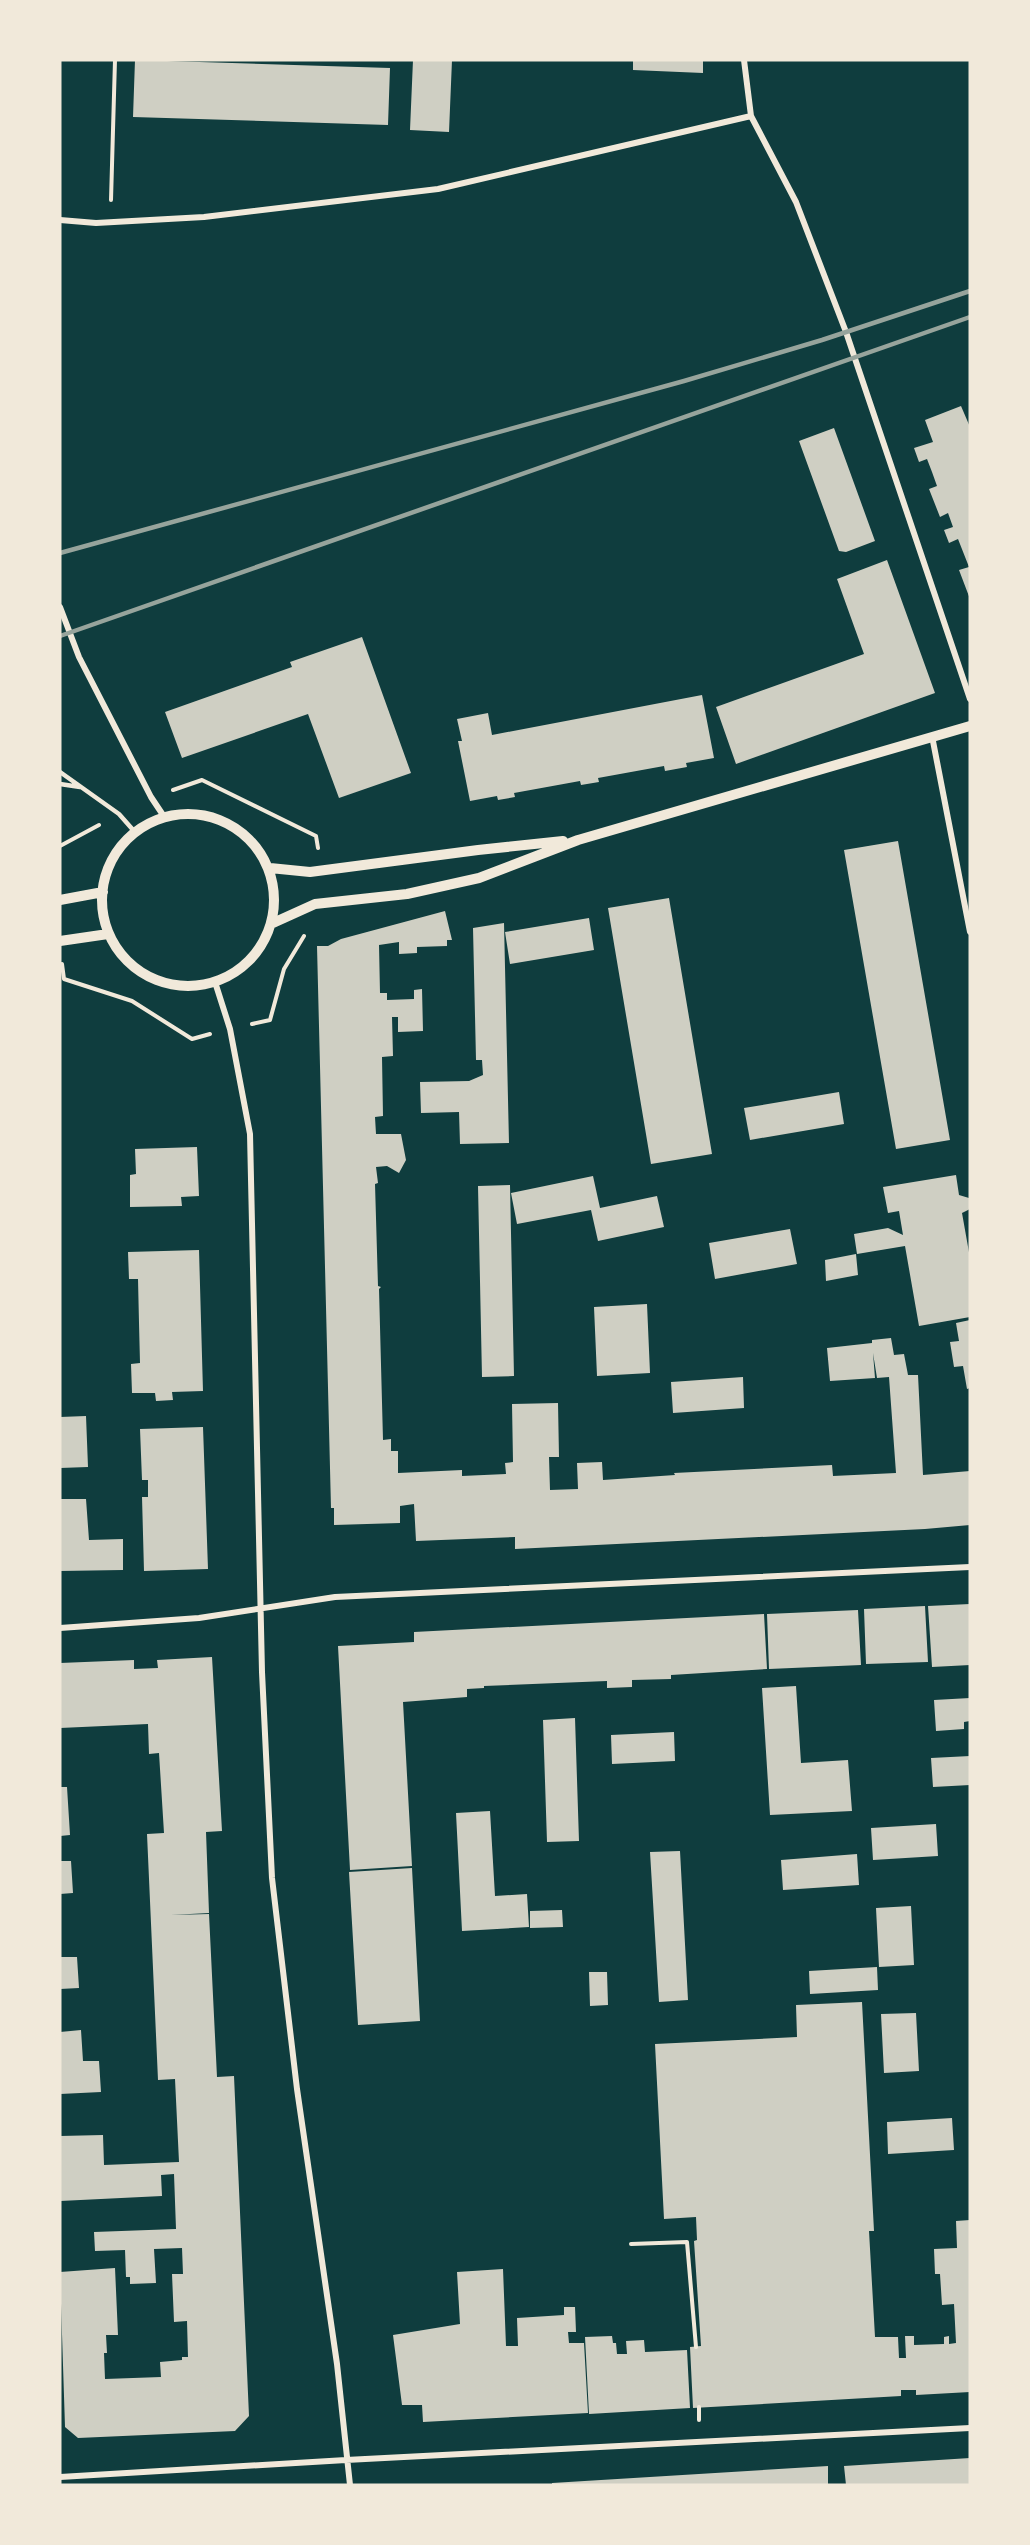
<svg xmlns="http://www.w3.org/2000/svg" width="1030" height="2545" viewBox="0 0 1030 2545" font-family="Jost,sans-serif">
  <rect width="100%" height="100%" fill="#0f3d3e"/>
  <path fill="#cfcfc3" d="M135 60 390 68 388 125 133 117Z
    M413 60H452L449 132 410 130Z
    M633 60H703V73L633 70Z
    M961 406 970 427V599L959 570 969 567 958 539 949 543 944 530 953 527 948 513 940 517 929 489 937 486 932 472 927 459 919 462 914 448 933 442 925 420Z
    M834 428 875 541 846 552 839 551 799 441Z
    M887 560 935 693 736 764 716 707 864 654 837 579Z
    M362 637 411 773 339 798 308 714 182 758 165 712 292 667 290 662Z
    M702 695 714 758 686 763 687 767 665 771 664 766 598 778 599 782 581 785 580 781 514 793 515 797 498 800 497 796 470 801 458 741H462L457 719 488 713 492 735Z
    M898 841 950 1140 896 1149 844 850Z
    M669 898 712 1154 651 1164 608 908Z
    M445 911 452 940H447V946L417 947V953L399 954V942L379 945 380 993H387V1000L414 999V990L422 989 423 1031 398 1032V1017H392L393 1056 382 1057 383 1116 375 1117 376 1134H401L406 1160 399 1173 387 1166 376 1167 378 1183 375 1184 378 1286 381 1287 379 1289 383 1440 391 1439V1451H398V1473L462 1470V1476L506 1474 505 1463 513 1462 512 1404 558 1403 559 1457H549L550 1490 578 1489 577 1463 602 1462 603 1480 675 1475 674 1473 832 1465 833 1476 896 1473 889 1377 877 1378 873 1353 875 1378 830 1381 827 1348 872 1343V1340L891 1338 894 1355 904 1354 908 1375H918L923 1475 970 1471V1525L925 1529 515 1549V1537L416 1541 414 1504 400 1506V1523L334 1525V1508H331L317 946H328L341 939Z
    M589 918 594 950 510 964 505 932Z
    M504 923 509 1143 460 1144 459 1112 421 1113 420 1082 469 1081 483 1075 482 1060H476L473 928Z
    M839 1092 844 1124 750 1140 744 1108Z
    M197 1147 199 1196 181 1197 182 1206 130 1207V1175L136 1174 135 1149Z
    M956 1175 959 1195 969 1198 970 1205V1209L962 1213 970 1258V1317L919 1326 905 1246 857 1254 854 1234 888 1228 903 1235 899 1211 888 1213 883 1187Z
    M593 1176 600 1208 657 1196 664 1227 598 1241 591 1210 517 1224 511 1193Z
    M510 1185 514 1376 482 1377 478 1186Z
    M790 1229 797 1264 715 1279 709 1243Z
    M199 1250 203 1391 172 1392 173 1400 156 1401 155 1393H132L131 1364 140 1363 139 1323 138 1279H129L128 1252Z
    M856 1254 858 1275 826 1281 825 1260Z
    M647 1304 650 1373 597 1376 594 1307Z
    M970 1320V1388L967 1389 963 1366 954 1367 950 1342 959 1341 956 1323Z
    M743 1377 744 1408 673 1413 671 1382Z
    M86 1416 88 1467 60 1468V1417Z
    M203 1427 208 1569 144 1571 142 1497H148V1480H142L140 1429Z
    M60 1499H86L89 1540 123 1539V1570L60 1571Z
    M970 1604V1665L932 1667 928 1606Z
    M925 1606 928 1662 866 1664 864 1609Z
    M858 1610 861 1665 769 1669 767 1614Z
    M764 1614 767 1669 671 1675V1679L632 1680V1687L607 1688V1681L484 1686V1688L467 1689V1697L403 1702 412 1866 350 1870 338 1646 414 1642V1632Z
    M212 1657 222 1831 206 1832 209 1913 171 1915 209 1914 217 2077 234 2076 249 2416 235 2431 78 2438 65 2427 60 2272 115 2268 118 2335H106L107 2353H104L105 2379 161 2377 160 2362 182 2360V2357H188L187 2321 174 2322 172 2274H183L182 2248 154 2249 156 2283 130 2284V2277H126L125 2250 95 2251 94 2232 176 2229 174 2174 161 2175 162 2196 60 2201V2136L103 2135 104 2165 179 2162 175 2079 158 2080 147 1834 164 1833 159 1753 149 1754 148 1724 60 1728V1663L134 1660V1669L158 1668 157 1660Z
    M796 1686 801 1763 848 1760 852 1811 770 1815 762 1688Z
    M970 1698V1721L964 1722V1729L936 1731 934 1700Z
    M575 1718 579 1841 547 1842 543 1720Z
    M674 1732 675 1761 612 1764 611 1735Z
    M970 1756V1785L933 1787 931 1758Z
    M60 1787H67L70 1835 60 1836Z
    M490 1811 495 1896 527 1894 529 1927 462 1931 456 1813Z
    M936 1824 938 1856 873 1860 871 1828Z
    M680 1851 688 2000 659 2002 650 1852Z
    M857 1854 859 1885 783 1890 781 1860Z
    M60 1861H71L73 1893 60 1894Z
    M412 1868 420 2021 358 2025 349 1872Z
    M911 1906 914 1965 879 1967 876 1908Z
    M562 1910 563 1927 530 1928V1911Z
    M60 1957H77L79 1988 60 1989Z
    M877 1967 878 1990 810 1994 809 1971Z
    M589 1972H607L608 2005 590 2006Z
    M862 2002 874 2231H869L875 2337H898L899 2358H906L905 2336H914V2345L944 2344V2337L949 2336V2344L956 2343 954 2304 942 2305 940 2274H935L934 2249 957 2248 956 2221 970 2220V2392L916 2395V2390H901V2396L693 2408 690 2347 701 2346 694 2241 697 2240 696 2217 664 2219 655 2044 797 2037 796 2005Z
    M916 2013 919 2071 884 2073 881 2014Z
    M81 2030 83 2061H99L101 2092 60 2094V2032Z
    M952 2118 954 2150 888 2154 887 2122Z
    M503 2269 506 2346H518L517 2318 564 2315V2307H575L576 2332H568L569 2343H584L588 2413 423 2422 422 2405H402L393 2335 460 2324 457 2272Z
    M612 2336 613 2343H616L617 2354H627L626 2341 644 2340 645 2352 687 2350 690 2408 589 2414 585 2337Z
    M970 2458V2485H846L844 2466Z
    M828 2466V2485H552V2483Z"/>
  <g fill="none" stroke-linecap="round" stroke-linejoin="round">
    <path stroke="#f1e9da" stroke-width="4" d="M111 200 115 60
      M173 790 202 780 316 836 318 848
      M60 846 99 825
      M62 964 64 979 132 1001 192 1039 210 1034
      M252 1024 270 1020 284 969 304 936
      M631 2244 687 2242 696 2347
      M699 2407V2420"/>
    <path stroke="#f1e9da" stroke-width="4.5" d="M60 772 119 814 134 831
      M60 784 80 787"/>
    <path stroke="#f1e9da" stroke-width="6" d="M744 60 751 116 796 202 846 332 970 699
      M60 220 96 223 204 217 438 189 751 116
      M60 607 79 657 151 797 163 815
      M932 736 970 932
      M215 982 230 1029 250 1134 262 1672 272 1878 297 2089 337 2364 350 2485
      M60 1628 199 1618 335 1597 970 1567
      M60 2477 346 2460 970 2428"/>
    <path stroke="#f1e9da" stroke-width="10" d="M102 900a86 86 0 1 1 172 0a86 86 0 1 1-172 0Z
      M270 868 310 872 478 850 563 841
      M60 900 103 892
      M273 923 315 904 407 894 479 878 578 840 970 726
      M60 941 108 934"/>
    <path stroke="#97a49c" stroke-width="4.5" d="M60 553 684 381 822 340 970 291
      M60 636 970 317"/>
  </g>
  <rect width="1030" height="2545" fill="none" stroke="#f1e9da" stroke-width="123"/>
</svg>
